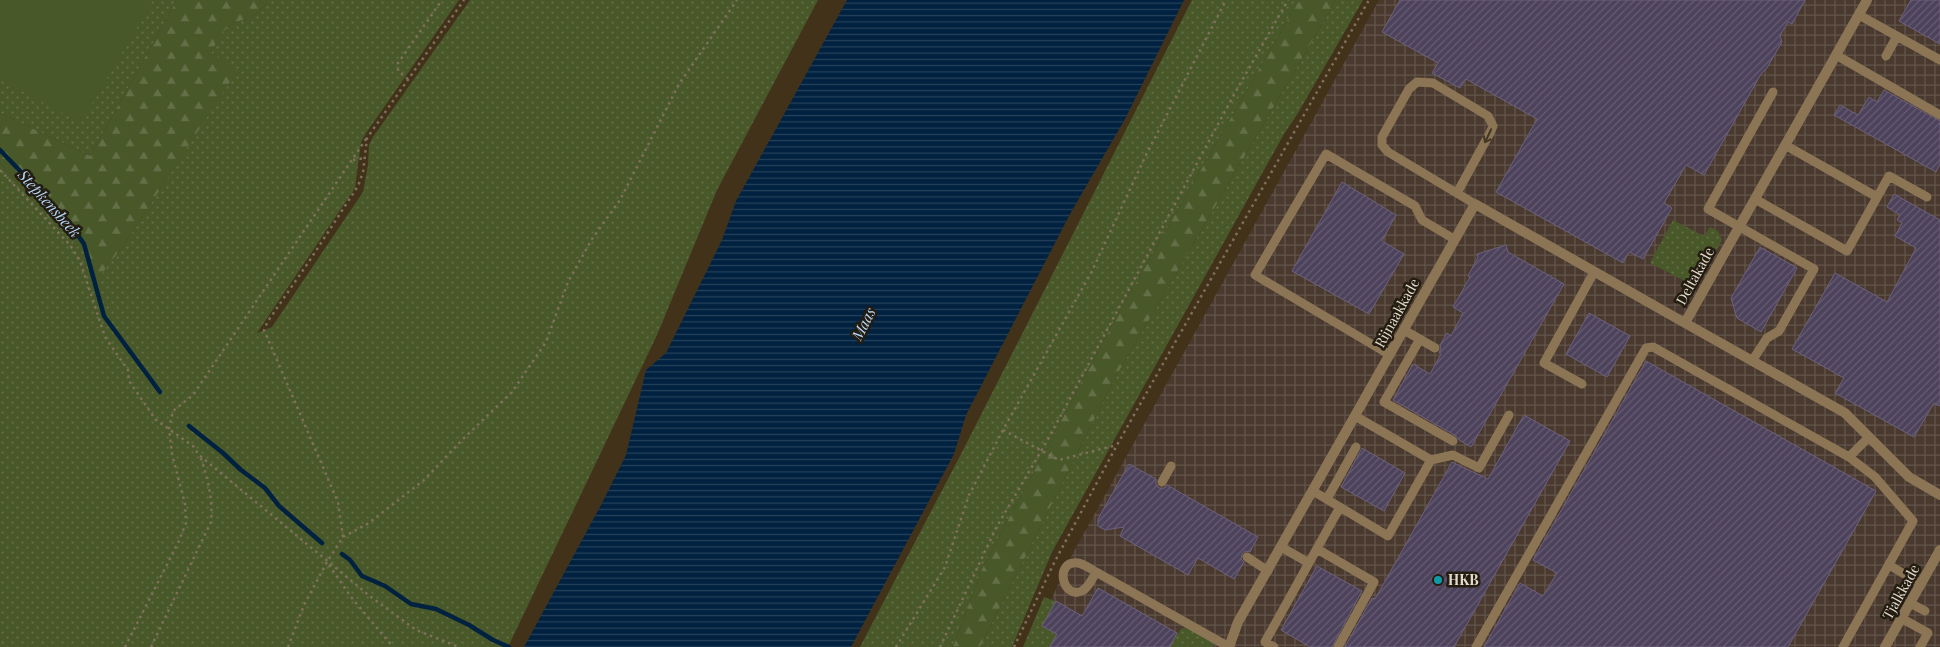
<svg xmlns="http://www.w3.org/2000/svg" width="1940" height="647" viewBox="0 0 1940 647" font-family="'Playfair Display',serif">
  <defs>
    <pattern id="industrial-grid" width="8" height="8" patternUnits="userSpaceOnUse" patternTransform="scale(1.25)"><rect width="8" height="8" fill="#49392e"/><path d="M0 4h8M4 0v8" fill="none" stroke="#63554b"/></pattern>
    <pattern id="grass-dots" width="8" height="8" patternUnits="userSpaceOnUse" patternTransform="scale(1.25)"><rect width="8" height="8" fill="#495829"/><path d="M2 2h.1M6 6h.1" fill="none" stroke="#636f47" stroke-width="1.8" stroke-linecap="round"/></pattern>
    <pattern id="forest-firs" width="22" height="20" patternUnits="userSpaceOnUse" patternTransform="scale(1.25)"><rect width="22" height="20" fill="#495829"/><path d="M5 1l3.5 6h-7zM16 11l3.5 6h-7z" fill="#636f47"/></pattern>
    <pattern id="water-rules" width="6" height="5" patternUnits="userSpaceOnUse" patternTransform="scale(1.25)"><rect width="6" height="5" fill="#002140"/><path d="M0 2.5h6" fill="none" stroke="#25415a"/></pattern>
    <pattern id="building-hatch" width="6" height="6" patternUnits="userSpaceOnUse" patternTransform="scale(1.25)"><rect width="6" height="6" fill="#4d425c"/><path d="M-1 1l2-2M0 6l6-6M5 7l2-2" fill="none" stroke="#665d72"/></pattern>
  </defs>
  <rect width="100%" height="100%" fill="#423219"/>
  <path fill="url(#industrial-grid)" d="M1379 0H1940V647H1030L1068 562Z"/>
  <path fill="url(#grass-dots)" d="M0 0H177L90 156 0 113Z
    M268 0H459L366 133 361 142 355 188 257 333 272 327 363 192 368 165 369 145 373 137 470 0H818L717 190 657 335 508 647H0V163L57 227 75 236 89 254 97 279 126 242 236 71 211 53C215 45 219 34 226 29 245 14 252 25 268 0Z
    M1192 0H1299L1119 312 982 569 953 647H860L960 456Z
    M1336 0H1363L1298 113 1284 134 1052 552 1012 647H980L1115 378Z
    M1673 220 1704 236 1710 227 1718 231 1722 240 1700 280 1689 283 1650 263Z
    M1044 597 1057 602 1043 626 1058 636 1052 647H1023Z
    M1182 628 1189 629 1214 643 1213 647H1169L1177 634Z"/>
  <path fill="url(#forest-firs)" d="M177 0H268C252 25 245 14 226 29 220 34 215 45 211 53L237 71 126 242 97 280 89 254 75 236 57 227 0 163V113L90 156Z
    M1299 0H1336L1115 378 980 647H953L982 569 1119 312Z"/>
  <path fill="#495829" d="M0 0H153L81 123 0 79Z"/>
  <path fill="url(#water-rules)" d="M847 0H1184L1125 119 1070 214 966 415 954 454 851 647H524L601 505 626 455 646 370 666 353 722 240 736 201Z"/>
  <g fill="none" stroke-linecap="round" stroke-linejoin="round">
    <path stroke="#002140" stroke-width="4.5" d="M0 150 69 222 84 244 104 316 160 392
      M189 426 223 453 241 470 265 488 279 506 322 543
      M342 554 350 560 362 576 385 586 411 604 436 609 469 625 493 640 509 647"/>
  </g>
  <path fill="url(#building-hatch)" stroke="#6d617c" d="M1400 0H1805L1792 24 1788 22 1780 36 1782 42 1779 47 1767 68 1761 74 1704 175 1686 165 1664 203 1672 208 1643 259 1629 252 1623 263 1496 192 1537 119 1466 79 1460 88 1432 73 1438 63 1382 32Z
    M1911 0H1940V44L1899 21Z
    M1884 90 1940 121V164L1936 172 1834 115 1840 105 1858 115 1869 97 1877 102Z
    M1342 182 1396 215 1382 241 1404 254 1369 314 1292 271Z
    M1894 194 1940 220V406L1934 403 1914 437 1835 393 1844 378 1792 349 1835 273 1887 302 1916 248 1895 236 1902 223 1897 220 1900 215 1887 207Z
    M1506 245 1508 252 1564 284 1471 447 1459 440 1456 436 1393 400 1413 364 1430 374 1441 354 1439 353 1441 348 1440 345 1447 333 1451 336 1463 313 1453 307 1470 277 1468 276 1478 257 1477 254Z
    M1760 247 1797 268 1761 332 1737 318 1731 298Z
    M1589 313 1630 336 1607 377 1566 354Z
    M1646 361 1876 491 1788 647H1484L1520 583 1543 596 1557 573 1533 560Z
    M1524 415 1570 441 1454 647H1345L1372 598 1375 599 1452 462 1488 479Z
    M1362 448 1405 473 1384 511 1341 487Z
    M1129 464 1156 479V485L1159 488H1165L1167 485 1258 537 1250 552 1245 551 1242 554 1241 559 1244 562 1234 579 1198 558 1188 575 1120 536 1124 527 1105 530 1098 526V519Z
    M1317 566 1362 591 1332 647H1310L1281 630Z
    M1098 588 1177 633 1170 647H1050L1057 634 1042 626 1056 601 1082 616Z"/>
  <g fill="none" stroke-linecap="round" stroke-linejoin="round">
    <path stroke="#7e705b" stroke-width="2.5" stroke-dasharray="2.5 4" stroke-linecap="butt" d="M408 79 398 71V63L442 0
      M353 160 365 158
      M0 170 70 245 80 261 105 337 128 370 129 381 156 420 193 446 199 455 371 597 416 630 459 647
      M1003 430 1059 460 1117 445
      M343 537 338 502 264 330 268 321 308 263 358 186 363 172 367 138 464 0
      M329 565 351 597 393 647
      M125 647 178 543 186 523 185 504 172 454 169 428 173 411 193 395 366 139
      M151 647 211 522C213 499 208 478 200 456
      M288 647 304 605 327 562 343 537 369 523 424 480 463 439 512 392 546 342 568 282 592 239 620 200 679 84 737 0
      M896 647 945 567 969 495 1003 430 1092 271 1145 157 1226 0
      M940 647 996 528 1047 441 1236 91 1288 0
      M1014 647 1054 563 1117 445 1369 0"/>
    <path stroke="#8b7555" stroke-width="9" d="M1859 15 1940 60
      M1836 55 1940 115
      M1886 56 1897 36
      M1785 145 1877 197
      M1457 193 1490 133 1493 126 1488 116 1433 83 1417 82 1409 89 1382 137V145L1388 152 1475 204
      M1755 199 1847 251 1889 176 1927 197
      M1404 330 1435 348
      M1420 339 1384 402 1453 441
      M1390 355 1255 275 1326 154 1415 206 1422 220 1454 239
      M1752 361 1767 338 1779 331 1814 269 1708 209 1773 92
      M1582 384 1544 363 1594 272
      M1431 460 1453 455 1479 468 1509 415
      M1162 482 1171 466
      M1313 491 1388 536 1431 460 1355 416
      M1327 499 1356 447
      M1281 547 1309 563
      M1317 549 1374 582 1338 647
      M1247 557 1268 571
      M1889 565 1921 584
      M1096 572C1092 579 1089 587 1082 591 1062 600 1054 560 1078 563 1084 564 1091 569 1096 572L1229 647
      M1910 603 1925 611
      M1901 618 1928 633 1920 647
      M1274 647 1265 642 1340 507
      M1476 647 1646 348 1653 347 1849 457 1869 437
      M1843 647 1913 521 1875 477 1849 457"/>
    <path stroke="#8b7555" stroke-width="10" d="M1867 0 1685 323 1845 413 1909 477 1940 495
      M1229 647 1238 622 1475 204 1685 323
      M1885 647 1940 550"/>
  </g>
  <defs><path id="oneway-shaft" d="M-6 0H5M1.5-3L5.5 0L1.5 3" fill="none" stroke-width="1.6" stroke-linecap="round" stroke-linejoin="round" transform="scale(1.25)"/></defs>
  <use stroke="#423725" href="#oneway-shaft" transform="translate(1488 136) rotate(115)"/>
  <circle fill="#0f9aa8" stroke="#231c11" stroke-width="2" cx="1438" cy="580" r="5"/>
  <g text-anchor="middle" stroke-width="5" stroke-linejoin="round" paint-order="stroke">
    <g font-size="14" fill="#e4dacc" stroke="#231c11">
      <text transform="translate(1695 276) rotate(-61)" y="5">Deltakade</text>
      <text transform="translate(1397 313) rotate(-61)" y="5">Rijnaakkade</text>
      <text transform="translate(1901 592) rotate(-61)" y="5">Tjalkkade</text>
    </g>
    <g font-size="14" font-weight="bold" fill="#e4dacc" stroke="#231c11" text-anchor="start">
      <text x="1448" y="585">HKB</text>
    </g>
    <g font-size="15" font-style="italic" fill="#b6d7fa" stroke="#231c11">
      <text transform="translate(49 204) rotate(48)" y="5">Stepkensbeek</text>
      <text transform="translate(864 324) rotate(-63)" y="5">Maas</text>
    </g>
  </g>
</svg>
